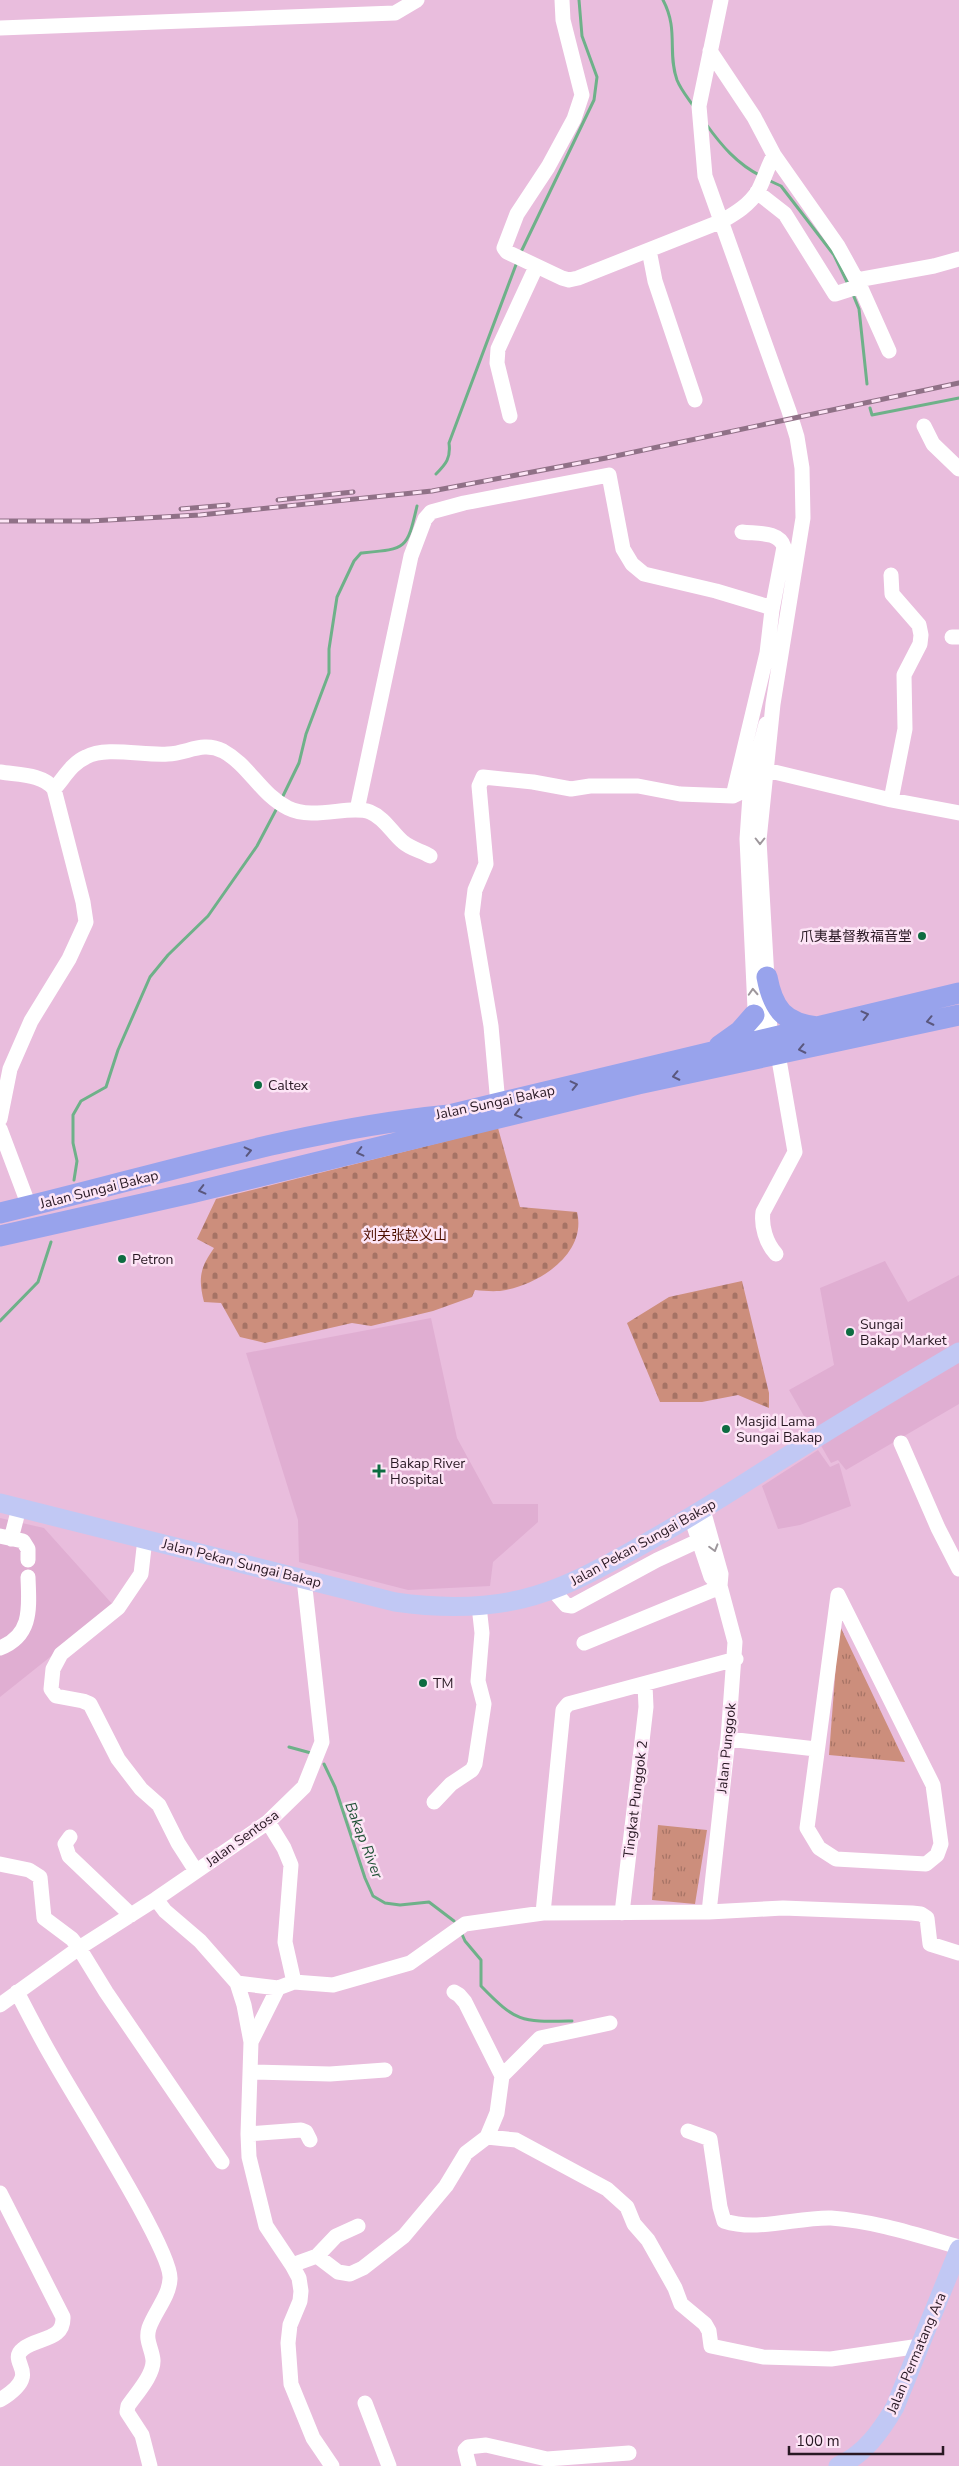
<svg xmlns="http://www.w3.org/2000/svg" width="959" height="2466" viewBox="0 0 959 2466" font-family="'Nunito Sans','Noto Sans SC',sans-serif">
  <defs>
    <pattern id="cemetery-stones" width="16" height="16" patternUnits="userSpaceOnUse" patternTransform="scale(1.25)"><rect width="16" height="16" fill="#cc8e7c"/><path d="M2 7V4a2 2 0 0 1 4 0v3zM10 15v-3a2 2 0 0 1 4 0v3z" fill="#a67365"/></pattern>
    <pattern id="park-tufts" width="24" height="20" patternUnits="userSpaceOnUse" patternTransform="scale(1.25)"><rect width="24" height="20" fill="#cc8e7c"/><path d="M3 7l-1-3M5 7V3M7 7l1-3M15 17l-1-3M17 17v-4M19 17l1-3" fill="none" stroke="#a67365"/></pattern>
  </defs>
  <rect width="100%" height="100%" fill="#e9bddd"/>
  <path fill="#e0aed2" d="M885 1261 908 1302 959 1275V1404L846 1470 838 1460 831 1463 789 1390 834 1365 820 1288Z
    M431 1318 457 1438 493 1504H538V1522L493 1562 490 1586 408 1590 299 1562 298 1520 246 1353Z
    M818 1450 830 1467 839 1463 851 1506 800 1525 778 1529 762 1486Z
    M0 1518 44 1528 114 1606 0 1697Z"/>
  <path fill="url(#cemetery-stones)" d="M498 1128 520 1207 577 1212C587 1253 541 1283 506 1290 497 1292 485 1291 475 1290L472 1297 433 1311 371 1326 352 1323 265 1343 240 1337 221 1303 204 1302C198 1278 200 1268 214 1248L197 1239 216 1199Z
    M742 1281 769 1393V1408L738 1395 702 1402H660L627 1323 669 1297Z"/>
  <path fill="url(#park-tufts)" d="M839 1624 905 1762 829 1755Z
    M658 1825 707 1830 695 1904 652 1900Z"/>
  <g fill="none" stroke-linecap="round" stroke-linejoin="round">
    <path stroke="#6eb189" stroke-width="3" d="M663 0C679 30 667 52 677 80 681 90 688 98 694 107
      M706 124C721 145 737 164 761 176
      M768 180 781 186 834 255 848 284
      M520 254 594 100 597 77 582 36 579 0
      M852 292 859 309 867 384
      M870 408 872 415 959 398
      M436 474C446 464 451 458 449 443L517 262
      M281 800 299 763 306 734 329 673V649L337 597 354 561 361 553C406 549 407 550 417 506
      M74 1180 77 1161 73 1143V1115L81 1101 106 1087 118 1050 150 977 168 955 208 916 257 846 277 808
      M0 1321 38 1282 51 1242
      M289 1747 311 1753
      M324 1764 335 1787 365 1878 373 1896 385 1903 400 1905 429 1902 454 1921
      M461 1932 465 1941 481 1960V1986C517 2023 521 2022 572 2021"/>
    <path stroke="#fff" stroke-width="15" d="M562 0 563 20 582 95 574 119 548 167 517 214 504 248 507 252 562 278 569 280 578 278 722 221C736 213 749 205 758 191 764 180 767 168 774 155
      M721 0 699 106 705 176 789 411 797 437 802 468 803 518 773 704 759 840 771 1048
      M0 28 395 13 417 0
      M710 51 754 117 774 155 838 246 860 286 889 351
      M757 192 785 214 835 294 860 286
      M649 250 655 281 695 400
      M857 280 934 266 959 259
      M510 416 497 363 498 349 536 267
      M924 426 933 444 959 469
      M742 532C757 534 779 531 784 547L772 610
      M952 637H959
      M766 770 891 800 959 813
      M0 772C18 775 43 774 54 789L83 902 86 922 69 959 31 1021 10 1069 0 1119
      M54 789C64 778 72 763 86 757 106 746 144 756 168 754 188 753 203 741 223 751 249 765 261 795 288 808 314 821 350 804 370 812 385 818 392 833 403 842 411 849 422 851 430 856
      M891 800 905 729 904 675 920 644 921 635 919 625 892 594 891 575
      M357 810 411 556 425 519 431 512 464 503 609 475 623 549 632 564 644 574 716 591 766 606 772 610 767 653 733 796
      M757 1051 747 839 751 781 766 724
      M498 1104 491 1026 472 914 475 890 486 864 479 786 483 777 533 782 571 789 590 786H638L680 794 733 796 750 788
      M0 1129 29 1206
      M776 1254C766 1243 761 1226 763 1212L795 1152 778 1054
      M901 1443 938 1528 959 1569
      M703 1510 721 1574 720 1586 735 1642 728 1739 709 1912
      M691 1517 711 1577 720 1586
      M0 1536 23 1541 28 1549V1560
      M11 1539 19 1508
      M145 1539 141 1574 118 1608 61 1654 53 1669 51 1689 56 1696 83 1701 90 1704 118 1759 141 1789 159 1805 178 1843 196 1871
      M553 1590 566 1605 572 1606 657 1560 698 1541
      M838 1595 933 1785 941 1844 937 1855 926 1864 836 1859 819 1848 807 1828Z
      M584 1643 720 1587
      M0 1648C33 1635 29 1607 28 1577
      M736 1659 568 1704 563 1710 543 1913 709 1912 783 1908 912 1913 921 1914 927 1918 930 1944 959 1953
      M728 1739 816 1749
      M434 1802 451 1784 472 1770 475 1764 484 1704 478 1681 482 1633 479 1606
      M268 1822 284 1848 291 1865 285 1942 294 1982
      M70 1837 65 1844 69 1856 131 1915
      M0 1864 29 1870 40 1877 44 1918 72 1939 79 1948 106 1992 222 2162
      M156 1899 165 1911 200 1941 237 1983 244 2005 251 2042 248 2134 249 2157 266 2226 292 2265 299 2278 301 2291 300 2301 290 2325 288 2343 291 2384 313 2438 332 2466
      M622 1913 646 1707 645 1685
      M237 1983 278 1988 294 1982 333 1985 410 1963 465 1924 543 1913
      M17 1992C29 2015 40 2037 53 2059 72 2094 173 2252 170 2279 169 2297 155 2311 149 2328 145 2341 152 2348 153 2360 154 2375 136 2394 128 2406L127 2412 142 2435 150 2466
      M0 2005 79 1948 156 1899 268 1822 304 1787 322 1742 304 1579
      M251 2042 278 1988
      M251 2072 330 2074 385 2070
      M502 2076 540 2038 610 2023
      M688 2131 710 2139 720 2207 724 2221C758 2232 797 2217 831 2218 875 2221 917 2235 959 2247
      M248 2134 301 2130 306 2132 310 2140
      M487 2137 516 2140 607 2189 627 2207 634 2224 648 2240 675 2288 681 2304 705 2324 709 2331 711 2346 763 2357 831 2359 920 2346
      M317 2256 338 2272 350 2274 363 2268 404 2236 446 2186 466 2153 487 2137 497 2113 502 2076 465 2002 459 1995 454 1992
      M292 2265 317 2256 336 2236 358 2226
      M0 2400C8 2395 20 2387 22 2378 26 2367 11 2358 23 2349 38 2337 64 2341 63 2317L0 2193
      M365 2403 389 2466
      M469 2466 465 2450 468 2447 486 2445 547 2459 629 2453"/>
    <path stroke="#c1c8f4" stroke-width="19" d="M0 1503 395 1602C437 1608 480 1609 522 1599 560 1590 593 1572 626 1554 673 1528 717 1501 762 1472 827 1431 893 1391 959 1352
      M838 2466C864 2455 881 2431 895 2407L959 2249"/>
    <path stroke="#98a3ec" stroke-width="21" d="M767 977C773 1009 784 1023 817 1027
      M719 1046 740 1031 754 1015
      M0 1213C149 1178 296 1130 449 1115L959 993
      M0 1236 191 1193 638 1084 959 1015"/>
    <g stroke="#907187" stroke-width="5">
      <path id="rail" d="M278 500 353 492
        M181 509 228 505
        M0 521H90L200 515 432 491 606 458 959 383"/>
    </g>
    <use href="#rail" stroke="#fde5f6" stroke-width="3" stroke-dasharray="9" stroke-linecap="butt"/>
  </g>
  <defs><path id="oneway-chevron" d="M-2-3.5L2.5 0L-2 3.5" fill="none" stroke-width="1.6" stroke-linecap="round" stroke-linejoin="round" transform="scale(1.25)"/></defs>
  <g stroke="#9e979c">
    <use href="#oneway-chevron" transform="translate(760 841) rotate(90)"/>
    <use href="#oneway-chevron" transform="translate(753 992) rotate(-93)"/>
    <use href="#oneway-chevron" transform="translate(714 1548) rotate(74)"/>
  </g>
  <g stroke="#5a577d">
    <use href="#oneway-chevron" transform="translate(865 1015) rotate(-14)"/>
    <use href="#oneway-chevron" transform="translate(930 1021) rotate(168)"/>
    <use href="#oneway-chevron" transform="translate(802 1049) rotate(168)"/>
    <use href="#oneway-chevron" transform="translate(676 1076) rotate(168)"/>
    <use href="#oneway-chevron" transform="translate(574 1085) rotate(-13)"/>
    <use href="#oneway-chevron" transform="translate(518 1114) rotate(166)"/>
    <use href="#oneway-chevron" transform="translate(248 1151) rotate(-13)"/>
    <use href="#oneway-chevron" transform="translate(360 1152) rotate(166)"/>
    <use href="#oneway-chevron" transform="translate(202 1190) rotate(166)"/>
  </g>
  <g fill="#0d6c41" stroke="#fde5f6" stroke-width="2">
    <circle cx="922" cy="936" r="5"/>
    <circle cx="258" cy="1085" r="5"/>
    <circle cx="122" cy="1259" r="5"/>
    <circle cx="850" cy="1332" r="5"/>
    <circle cx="726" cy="1429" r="5"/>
    <path d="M376.5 1463.5h5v5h5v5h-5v5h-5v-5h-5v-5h5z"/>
    <circle cx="423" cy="1683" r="5"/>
  </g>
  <g text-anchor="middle" stroke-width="5" stroke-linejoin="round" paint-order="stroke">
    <g font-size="14" fill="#281823" stroke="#fde5f6" text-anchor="start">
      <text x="912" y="941" text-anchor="end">爪夷基督教福音堂</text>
      <text x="268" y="1090">Caltex</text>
      <text x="132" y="1264">Petron</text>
      <text x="860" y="1329">Sungai<tspan x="860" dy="16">Bakap Market</tspan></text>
      <text x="736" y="1426">Masjid Lama<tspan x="736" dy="16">Sungai Bakap</tspan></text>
      <text x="390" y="1468">Bakap River<tspan x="390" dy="16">Hospital</tspan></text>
      <text x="433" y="1688">TM</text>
    </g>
    <g font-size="14" fill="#281823" stroke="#fde5f6">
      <text transform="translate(495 1102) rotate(-12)" y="5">Jalan Sungai Bakap</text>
      <text transform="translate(99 1189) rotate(-14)" y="5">Jalan Sungai Bakap</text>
      <text transform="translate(643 1542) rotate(-29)" y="5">Jalan Pekan Sungai Bakap</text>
      <text transform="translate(242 1563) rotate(14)" y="5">Jalan Pekan Sungai Bakap</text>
      <text transform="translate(726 1748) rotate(-84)" y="5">Jalan Punggok</text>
      <text transform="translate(635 1799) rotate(-83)" y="5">Tingkat Punggok 2</text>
      <text transform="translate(242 1838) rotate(-36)" y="5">Jalan Sentosa</text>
      <text transform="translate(916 2353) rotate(-67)" y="5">Jalan Permatang Ara</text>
    </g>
    <g font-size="14" fill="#4e1000" stroke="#fde5f6">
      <text x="405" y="1240">刘关张赵义山</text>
    </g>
    <g font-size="15" font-style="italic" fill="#1f5236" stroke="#fde5f6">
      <text transform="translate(364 1840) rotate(69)" y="5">Bakap River</text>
    </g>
  </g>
  <path d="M789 2446v8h154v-8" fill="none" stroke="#281823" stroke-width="2.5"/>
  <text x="796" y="2446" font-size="15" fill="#281823" stroke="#fde5f6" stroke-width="4" paint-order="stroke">100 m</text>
</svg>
